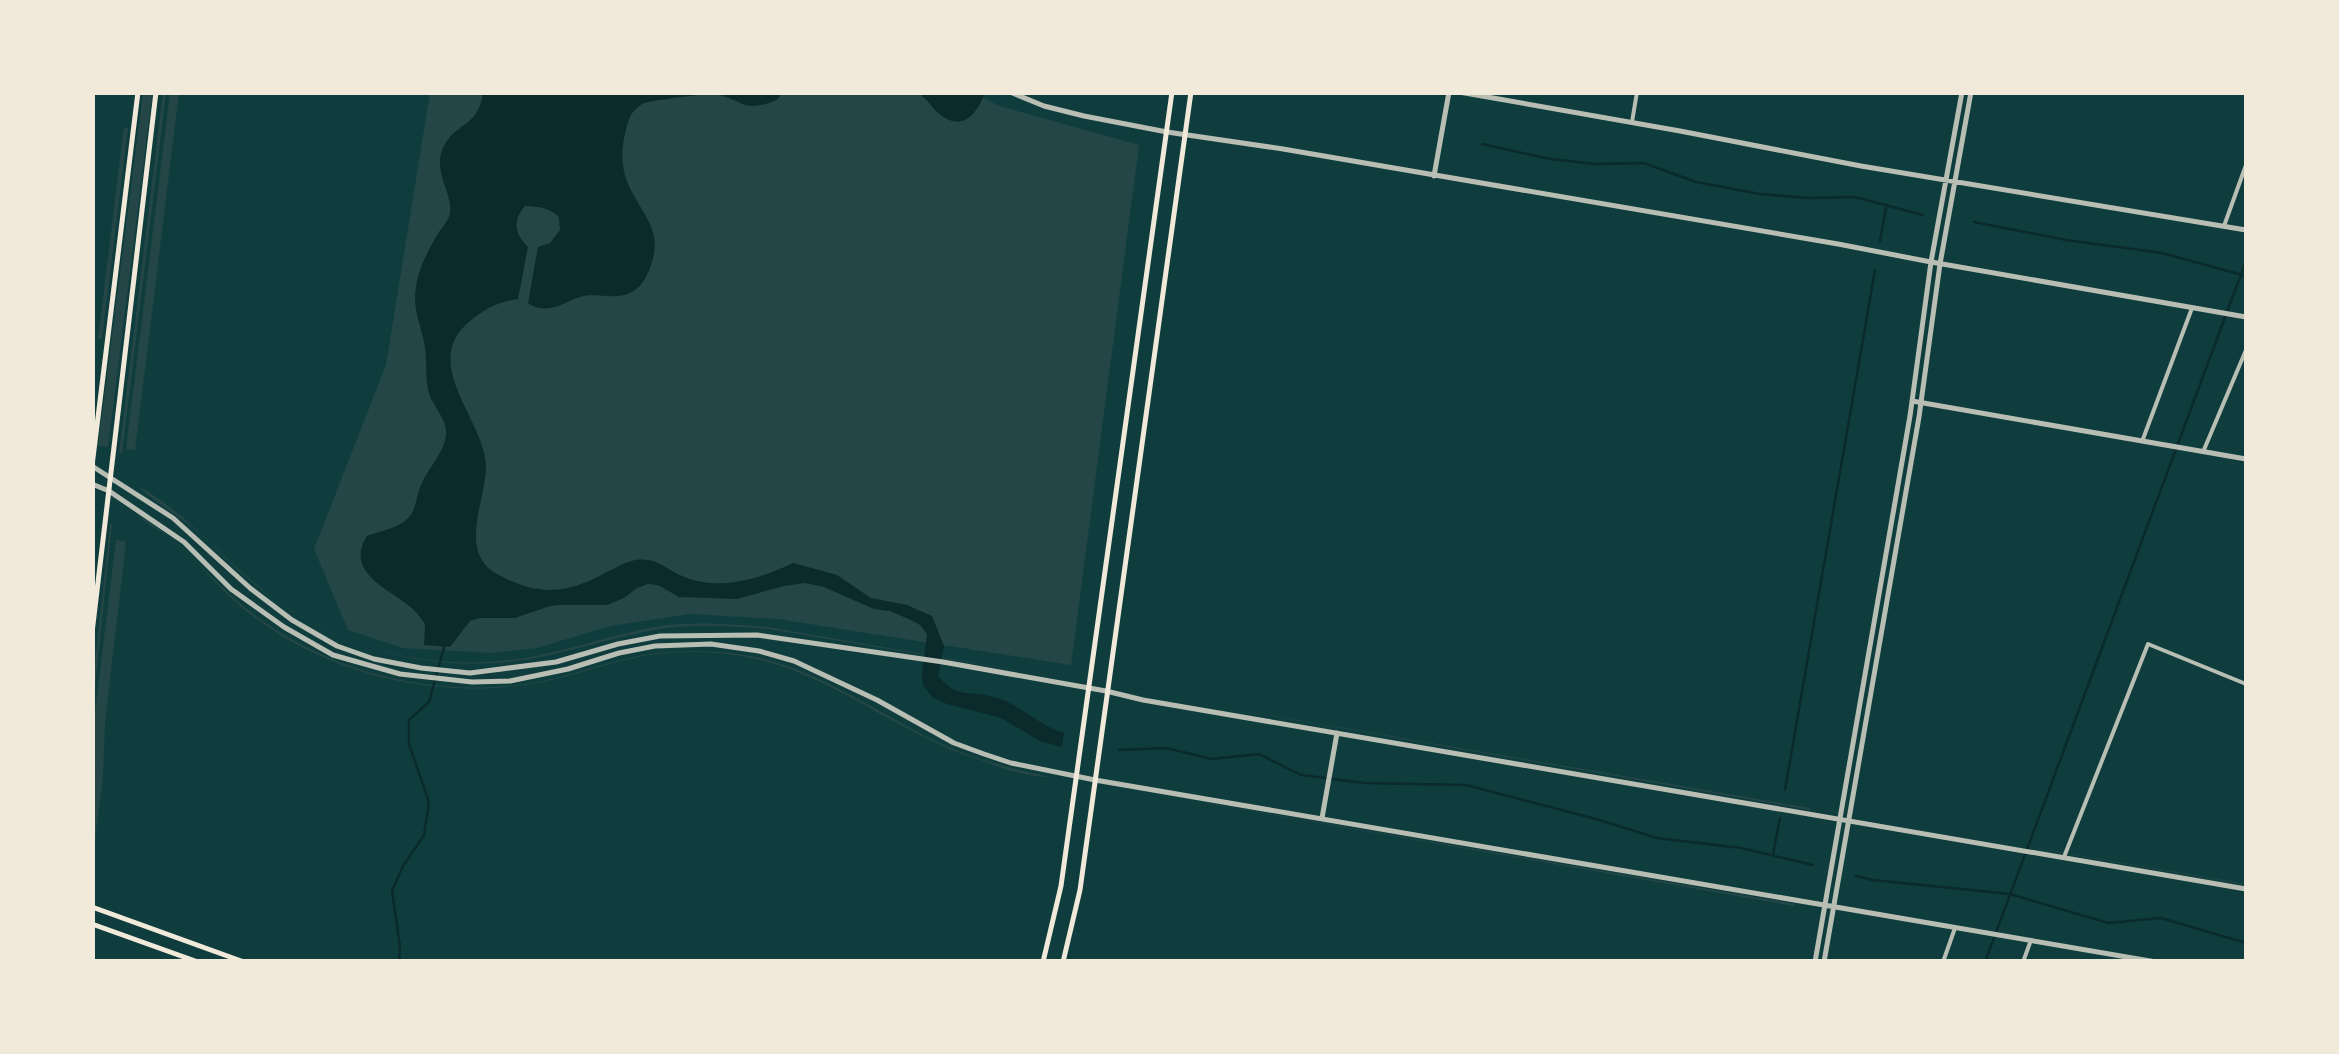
<svg xmlns="http://www.w3.org/2000/svg" width="2339" height="1054" viewBox="0 0 2339 1054" font-family="Lora,serif">
  <rect width="100%" height="100%" fill="#0f3d3e"/>
  <path fill="#244646" d="M143 93H152V96L108 447 98 446Z
    M163 93H166L122 454 119 453Z
    M170 93H179L135 450 126 449Z
    M430 93H974L999 106 1139 145 1071 665 778 619 690 614 610 626 537 648 491 653 403 648 348 630 314 549 386 365Z
    M124 127 128 128 102 339H98Z
    M138 486C182 510 212 547 250 579 273 599 299 616 326 630 390 661 465 670 535 656 575 648 614 635 654 627 692 621 730 624 768 627L1056 677 768 629C730 626 692 623 654 630 615 637 576 650 536 658 432 677 335 649 253 583 233 567 216 548 197 531 179 516 152 500 138 486Z
    M139 516C179 540 207 575 242 605 320 669 426 698 525 684 568 678 608 660 650 654 685 649 722 650 756 657 824 672 879 714 940 743 975 760 1012 768 1049 777 1029 777 1003 769 983 761 969 756 954 752 941 745 878 717 824 674 756 659 721 651 685 650 650 655 615 660 581 674 547 681 440 703 324 676 240 606 215 584 195 558 169 537 159 530 146 524 139 516Z
    M110 524H112L93 707V681Z
    M116 540 126 542 105 722 103 776 93 855 94 721Z
    M1146 694 1810 808V810Z
    M1130 790 1795 904 1794 906Z
    M1892 823 2246 884V885Z"/>
  <path fill="#0a2a2b" d="M483 93H782L777 100C739 115 743 97 712 94 708 93 648 101 644 103 642 103 634 111 633 112 628 118 627 127 625 134 621 150 621 170 629 186 644 218 665 232 649 270 645 280 640 288 630 293 613 301 595 291 577 298 560 305 545 315 528 303L538 247 550 243 560 230 559 217C549 207 539 207 525 206 512 221 515 234 528 247L518 299C498 302 486 308 470 321 418 364 486 420 486 468 485 502 458 553 497 574 538 596 565 595 605 573 619 566 632 557 648 560 661 562 670 571 682 576 718 592 760 579 793 563L837 575 871 598 907 605 932 616 944 646 938 676C959 699 964 690 990 696 1019 702 1037 725 1064 733L1062 747 1042 742 1001 718 947 704 932 697 923 685 922 673 927 634 920 625 911 620 890 611 874 609 824 587 805 583 784 586 737 599 679 597 658 585 648 584 637 588 624 598 607 605H560L550 606 515 618H479L470 621 450 647 424 645 425 624C420 617 415 610 408 605 385 587 345 571 367 536 382 530 405 528 413 511 417 502 417 492 422 483 429 467 444 453 446 435 448 420 433 407 429 393 425 379 427 363 425 348 421 321 411 311 417 281 421 263 430 247 439 232 443 226 449 220 450 213 453 192 431 171 444 146 457 121 478 128 483 93Z
    M918 93H985C978 111 964 132 942 116 933 110 928 99 918 93Z"/>
  <g fill="none" stroke-linecap="round" stroke-linejoin="round">
    <path stroke="#0a2a2b" stroke-width="2.5" d="M1482 144 1550 159 1595 164 1644 163 1696 182 1760 194 1809 198 1855 197 1923 215
      M1974 222 2066 240 2162 253 2246 276
      M1880 241 1886 208
      M1119 750 1166 748 1212 759 1259 754 1301 775 1365 783 1466 785 1596 819 1657 838 1741 848 1813 865
      M1785 790 1875 270
      M1773 854 1780 818
      M1856 876 1873 880 2010 894 2108 923 2161 918 2246 943
      M399 962 400 947 392 891 403 866 424 835 429 802 409 744V720L429 702 444 647
      M1985 962 2246 261"/>
    <path stroke="#b8beb3" stroke-width="4" d="M1632 122 1637 92
      M2224 226 2246 165
      M2143 439 2192 308
      M2203 452 2246 350
      M2064 857 2148 644 2246 684
      M1943 962 1955 928
      M2023 962 2031 940"/>
    <path stroke="#b8beb3" stroke-width="5" d="M1010 92 1044 106 1084 116 1167 132 1283 149 1838 244 1931 262 2246 317
      M1459 92 1680 131 1861 166 2246 230
      M1434 176 1449 92
      M1912 401 2246 459
      M92 466 173 518 250 588 292 620 337 646 374 659 421 668 470 673 556 662 618 644 660 636 757 635 943 662 1106 691 1143 700 2246 889
      M92 484 109 491 184 542 231 589 284 627 333 655 400 674 472 682 510 681 568 669 619 653 655 646 711 644 759 651 794 661 877 700 954 743 984 754 1011 763 1095 780 2156 962
      M1322 818 1337 733
      M1815 962 1910 416 1931 262 1962 92
      M1824 962 1919 417 1940 264 1971 92"/>
    <path stroke="#f1e9da" stroke-width="5" d="M92 466 138 92
      M92 633 156 92
      M92 907 244 962
      M92 924 198 962
      M1043 962 1061 886 1172 92
      M1063 962 1080 890 1191 92"/>
  </g>
  <rect width="2339" height="1054" fill="none" stroke="#f1e9da" stroke-width="190"/>
</svg>
